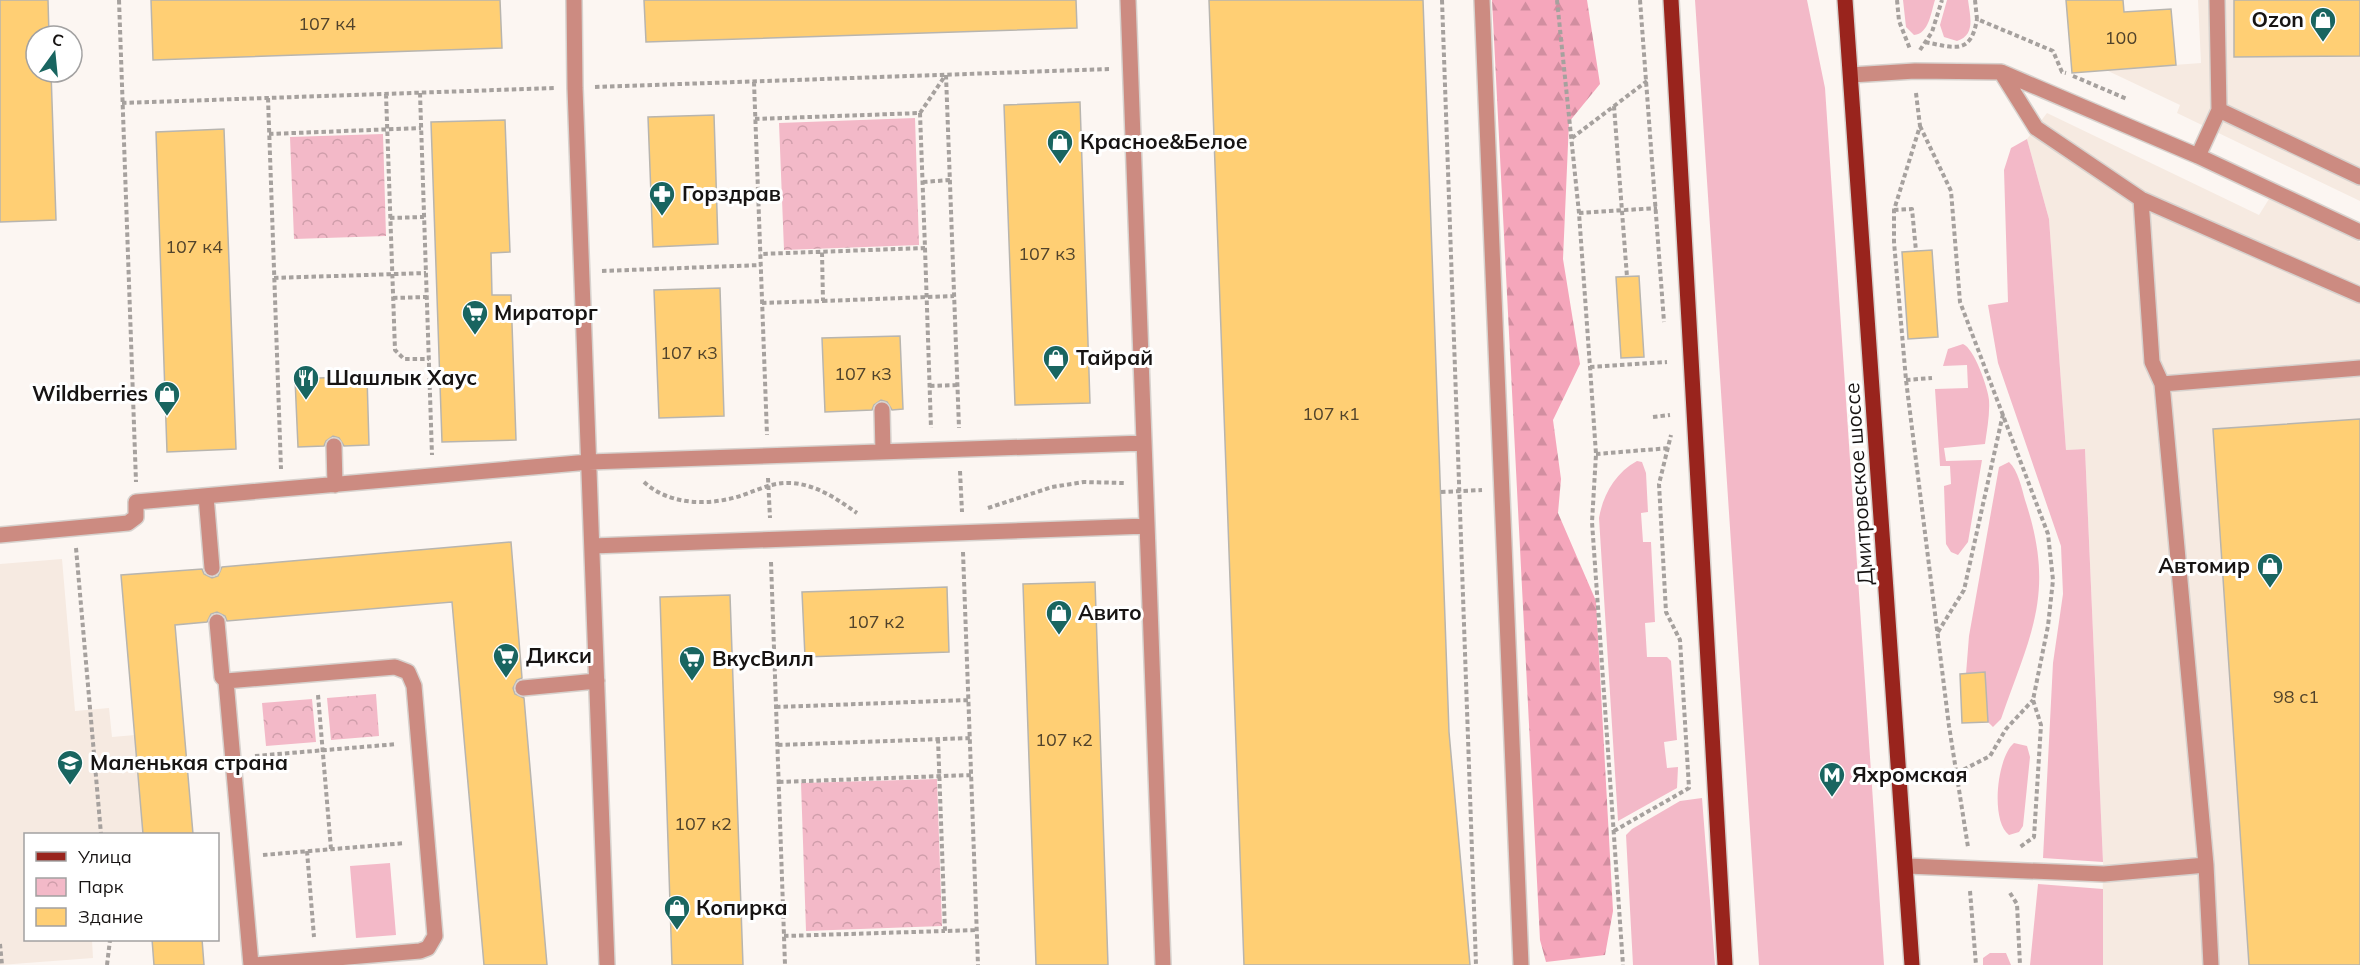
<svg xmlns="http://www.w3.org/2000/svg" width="2360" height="965" viewBox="0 0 2360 965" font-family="Mulish,sans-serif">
  <defs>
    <pattern id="forest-firs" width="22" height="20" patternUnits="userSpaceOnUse" patternTransform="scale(1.5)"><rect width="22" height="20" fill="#f5a6bb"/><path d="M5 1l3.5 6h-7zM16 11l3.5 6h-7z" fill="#d18ea0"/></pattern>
    <pattern id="park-crowns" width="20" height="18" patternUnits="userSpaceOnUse" patternTransform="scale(1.5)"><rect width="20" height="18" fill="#f3b9c8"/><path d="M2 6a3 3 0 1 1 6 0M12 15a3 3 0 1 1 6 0" fill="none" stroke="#d09eab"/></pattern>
  </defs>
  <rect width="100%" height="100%" fill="#fcf6f2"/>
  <path fill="#f6eae1" d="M2198 0H2360V201L2177 113 2180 105 2106 70 2201 63Z
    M2047 113 2259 215 2269 199 2360 242V965H2102L2103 862 2085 449 2066 450 2049 219 2027 139Z
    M62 559 75 711 109 708 112 737 135 735 143 834H26V940H92L93 958 0 965V564Z"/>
  <path fill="#f3b9c8" d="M1695 0H1807L1825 88 1884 965H1759Z
    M1903 0H1935C1931 12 1929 34 1914 35L1906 27Z
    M1947 0H1968C1970 16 1976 35 1957 41L1944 37 1940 25Z
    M2027 139 2049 219 2066 450 2085 449 2103 862 2043 858 2053 663 2063 594 2061 546 1998 363 1988 305 2008 302 2004 170 2011 148Z
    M1963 344C1974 348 1988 388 1989 400 1990 414 1987 430 1985 444L1944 448 1946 461 1982 460 1968 542 1958 555 1951 552 1946 544 1944 486 1951 484 1950 466H1940L1935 389 1968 388 1967 365 1943 366 1948 349Z
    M1637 461 1642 462 1646 473 1648 512 1641 513 1643 542H1651L1655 622 1645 623 1647 657H1667L1671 661 1677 740 1664 742 1667 768 1678 767 1677 788 1618 821 1599 518C1603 495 1615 473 1637 461Z
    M2009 462C2018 470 2022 489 2025 500 2056 593 2031 633 2001 719L1993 727 1988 722 1985 673 1966 674 1969 636 1999 467Z
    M2014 743 2027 746 2030 757 2023 826 2019 832 2009 835C1990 821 1997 757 2014 743Z
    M1702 798 1715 965H1633L1626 835 1632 829 1680 801Z
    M390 863 396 935 356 938 350 866Z
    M2038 884 2103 889V965H2030Z
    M1990 953H2006L2011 965H1983V958Z"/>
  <path fill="url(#forest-firs)" d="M1492 0H1587L1600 84 1569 122 1563 259 1580 364 1553 420 1561 479 1558 513 1596 601 1613 911 1605 955 1546 962 1540 940Z"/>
  <path fill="url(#park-crowns)" d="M915 118 919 245 784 250 779 123Z
    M383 134 386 236 294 239 290 137Z
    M376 694 379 736 331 740 327 698Z
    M312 699 316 742 266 746 262 703Z
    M937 779 942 926 806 931 801 783Z"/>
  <path fill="#ffcf74" stroke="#b8b5af" stroke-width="1.5" d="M0 0H48L49 36H36V72H51L56 220 0 222Z
    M151 0H500L502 48 153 60Z
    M644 0H1076L1077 28 646 42Z
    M1209 0H1423L1449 732 1470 965H1244Z
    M2066 0H2123L2124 12 2171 9 2176 65 2072 73Z
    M2234 0H2360V56L2234 57Z
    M1080 102 1090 403 1015 405 1004 105Z
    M714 115 718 244 653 247 648 117Z
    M505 120 510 252 491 253 492 295H511L516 440 442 442 431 122Z
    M224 129 236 449 167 452 156 132Z
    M1932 250 1938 337 1908 339 1902 252Z
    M1639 276 1644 357 1621 358 1616 277Z
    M720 288 724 416 659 418 654 290Z
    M900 336 903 409 892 410 887 402 881 400 874 405 872 410 825 412 822 338Z
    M367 376 369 445 344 446 339 438 333 436 326 441 324 446 298 447 295 379Z
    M2360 419V965H2249L2213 429Z
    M511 542 522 678 517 680 513 688 515 694 524 698 547 965H484L452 602 227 621 225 616 217 612 211 614 207 622 175 625 193 834H143L121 575 202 569 204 574 212 578 218 576 222 567Z
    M1095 582 1108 965H1036L1023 584Z
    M947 587 949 652 805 657 802 592Z
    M730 595 743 965H672L660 597Z
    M1985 672 1988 722 1962 723 1960 674Z
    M152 939H202L204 965H154Z"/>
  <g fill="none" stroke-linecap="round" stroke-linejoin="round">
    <g stroke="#d7d2ce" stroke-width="18">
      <path id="lane" d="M574 0 575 88 607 965
        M1128 0 1163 965
        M1482 0 1521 965
        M2001 72 2036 128 2141 199 2360 295
        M1851 75 1915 71 2001 72 2198 156 2360 232
        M2219 110 2360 177
        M2198 156 2219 110 2217 0
        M2141 199 2152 362 2162 384 2206 865 2211 965
        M2162 384 2360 368
        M882 410 883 452
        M334 446 335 485
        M206 496 212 568
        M0 535 128 523 136 517V502L589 462 1144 443
        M592 546 1147 526
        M217 622 222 677 226 681 251 965
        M226 681 395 667 408 672 414 686 435 936 428 948 420 951 253 965
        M523 688 597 681
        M1907 866 2104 874 2206 865"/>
    </g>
    <g stroke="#d7d2ce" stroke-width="18">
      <path id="primary" d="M1671 0 1725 965
        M1845 0 1912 965"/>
    </g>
    <path stroke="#a6a19e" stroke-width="4" stroke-dasharray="4.5 3" stroke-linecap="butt" d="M119 0 136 482
      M1442 0 1476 965
      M1557 0 1579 213 1590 367 1596 454 1592 522 1623 965
      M1640 0 1664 322
      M1897 0 1899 21 1910 49
      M1975 0 1977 19 2053 51 2062 72 2066 73
      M1925 42C1955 48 1971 55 1977 19
      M1920 50 1932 32 1942 0
      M946 75 959 428
      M2073 76 2127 99
      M754 82 767 435
      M595 87 1109 69
      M420 93 432 455
      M1916 93 1920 126 1894 210V242L1906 380 1949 726 1968 847
      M386 94 395 350 404 359H429
      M268 98 281 469
      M122 103 555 88
      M1614 106 1627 277
      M920 113 945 76
      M755 119 920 113 925 248 760 254
      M1920 126 1951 191 1960 302 2048 534 2053 580 2048 626 2033 700 2041 725 2034 837 2020 847
      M269 134 421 128
      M1572 138 1647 81
      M923 182 950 180
      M1894 210 1912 209 1916 251
      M1579 213 1657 208
      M390 218 424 217
      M925 248 931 428
      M602 271 761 265
      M274 278 426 273
      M393 298 427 297
      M823 301 954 296
      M762 303 823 301 822 252
      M1590 367 1667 362
      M1906 380 1932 378
      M930 386 957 385
      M1653 417 1670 415
      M1596 454 1670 448
      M960 471 962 512
      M768 478 770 518
      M644 482C670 506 711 506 743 495 760 489 773 482 792 483 817 485 837 499 857 513
      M1441 492 1482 490
      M988 508 1052 487 1084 482 1124 483
      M76 548 101 834
      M963 552 978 965
      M771 562 785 965
      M1938 632 1964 590 2003 414
      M318 695 331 849
      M776 707 968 700
      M938 739 945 931 976 930
      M778 745 970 738
      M255 756 397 744
      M1957 773 1990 756 2006 729 2033 700
      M779 782 971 775
      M1614 831 1689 788 1680 640 1666 612 1659 484 1671 435
      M307 851 314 937
      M263 855 405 843
      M1970 891 1976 965
      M2010 893 2017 904 2020 965
      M784 936 945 931
      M0 944 2 965
      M107 965 110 940"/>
    <use href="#lane" stroke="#cc8b81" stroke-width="15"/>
    <use href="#primary" stroke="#99241d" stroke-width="15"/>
  </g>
  <defs>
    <g id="shop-pin" transform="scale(1.35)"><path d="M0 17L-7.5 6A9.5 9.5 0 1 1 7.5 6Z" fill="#196560" stroke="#fff"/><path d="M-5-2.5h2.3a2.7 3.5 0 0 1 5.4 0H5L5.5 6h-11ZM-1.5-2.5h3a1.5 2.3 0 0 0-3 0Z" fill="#fff"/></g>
    <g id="pharmacy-pin" transform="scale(1.35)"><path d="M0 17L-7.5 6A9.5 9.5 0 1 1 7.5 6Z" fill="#196560" stroke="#fff"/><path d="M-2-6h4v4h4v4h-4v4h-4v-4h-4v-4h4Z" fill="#fff"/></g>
    <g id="supermarket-pin" transform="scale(1.35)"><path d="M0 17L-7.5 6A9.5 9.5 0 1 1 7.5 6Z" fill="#196560" stroke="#fff"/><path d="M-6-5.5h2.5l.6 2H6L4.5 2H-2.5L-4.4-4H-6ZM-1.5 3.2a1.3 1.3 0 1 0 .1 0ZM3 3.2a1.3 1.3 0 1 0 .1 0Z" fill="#fff"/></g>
    <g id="restaurant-pin" transform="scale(1.35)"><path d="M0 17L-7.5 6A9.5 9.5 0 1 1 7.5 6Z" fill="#196560" stroke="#fff"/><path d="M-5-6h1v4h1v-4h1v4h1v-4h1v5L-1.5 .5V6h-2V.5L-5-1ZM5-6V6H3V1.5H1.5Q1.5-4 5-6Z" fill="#fff"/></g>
    <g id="school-pin" transform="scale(1.35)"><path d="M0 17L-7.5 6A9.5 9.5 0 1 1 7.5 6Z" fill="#196560" stroke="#fff"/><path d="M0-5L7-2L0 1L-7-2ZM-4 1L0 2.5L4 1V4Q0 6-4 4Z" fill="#fff"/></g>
    <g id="metro-pin" transform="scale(1.35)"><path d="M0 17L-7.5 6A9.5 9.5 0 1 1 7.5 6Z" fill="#196560" stroke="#fff"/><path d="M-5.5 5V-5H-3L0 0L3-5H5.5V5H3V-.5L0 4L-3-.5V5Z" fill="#fff"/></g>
  </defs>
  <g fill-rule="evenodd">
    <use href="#shop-pin" x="2323" y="20"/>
    <use href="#shop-pin" x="1060" y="142"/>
    <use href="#pharmacy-pin" x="662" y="194"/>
    <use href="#supermarket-pin" x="475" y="313"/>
    <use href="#shop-pin" x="1056" y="358"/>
    <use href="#restaurant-pin" x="306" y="378"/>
    <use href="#shop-pin" x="167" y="394"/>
    <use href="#shop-pin" x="2270" y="566"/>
    <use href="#shop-pin" x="1059" y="613"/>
    <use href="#supermarket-pin" x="506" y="656"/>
    <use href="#supermarket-pin" x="692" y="659"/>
    <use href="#school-pin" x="70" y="763"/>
    <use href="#metro-pin" x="1832" y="775"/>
    <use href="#shop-pin" x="677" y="908"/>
  </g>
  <g text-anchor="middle" stroke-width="6" stroke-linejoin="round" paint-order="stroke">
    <g font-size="18" fill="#51432b">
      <text x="327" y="30">107 к4</text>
      <text x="2121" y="44">100</text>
      <text x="194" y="253">107 к4</text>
      <text x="1047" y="260">107 к3</text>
      <text x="689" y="359">107 к3</text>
      <text x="863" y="380">107 к3</text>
      <text x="1331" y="420">107 к1</text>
      <text x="876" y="628">107 к2</text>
      <text x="2296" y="703">98 с1</text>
      <text x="1064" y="746">107 к2</text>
      <text x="703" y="830">107 к2</text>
    </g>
    <g font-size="21" font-weight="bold" fill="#171413" stroke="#fff" text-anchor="start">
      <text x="2304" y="27" text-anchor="end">Ozon</text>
      <text x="1080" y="149">Красное&amp;Белое</text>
      <text x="682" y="201">Горздрав</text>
      <text x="494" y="320">Мираторг</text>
      <text x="1076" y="365">Тайрай</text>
      <text x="326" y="385">Шашлык Хаус</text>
      <text x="148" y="401" text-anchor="end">Wildberries</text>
      <text x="2250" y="573" text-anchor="end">Автомир</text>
      <text x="1078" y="620">Авито</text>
      <text x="526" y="663">Дикси</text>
      <text x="712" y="666">ВкусВилл</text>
      <text x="90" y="770">Маленькая страна</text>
      <text x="1852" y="782">Яхромская</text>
      <text x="696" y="915">Копирка</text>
    </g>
    <g font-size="21" fill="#171413" stroke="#fff">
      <text transform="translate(1859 484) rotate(-94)" y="7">Дмитровское шоссе</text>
    </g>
  </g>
  <rect x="24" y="833" width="195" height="108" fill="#ffffff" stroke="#a2a1a1" stroke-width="1.5"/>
  <rect x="36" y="852" width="30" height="9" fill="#99241d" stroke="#a2a1a1" stroke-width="1.5"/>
  <text x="78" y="863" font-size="18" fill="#171413">Улица</text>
  <rect x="36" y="878" width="30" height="18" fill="url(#park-crowns)" stroke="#a2a1a1" stroke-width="1.5"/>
  <text x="78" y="893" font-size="18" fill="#171413">Парк</text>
  <rect x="36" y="908" width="30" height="18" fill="#ffcf74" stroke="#a2a1a1" stroke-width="1.5"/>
  <text x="78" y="923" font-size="18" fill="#171413">Здание</text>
  <g transform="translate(54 54) rotate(15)"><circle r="28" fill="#ffffff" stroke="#a2a1a1" stroke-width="1.5"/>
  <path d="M0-4.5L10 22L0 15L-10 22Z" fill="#196560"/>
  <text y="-9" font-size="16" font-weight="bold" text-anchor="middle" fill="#171413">С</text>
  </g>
</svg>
